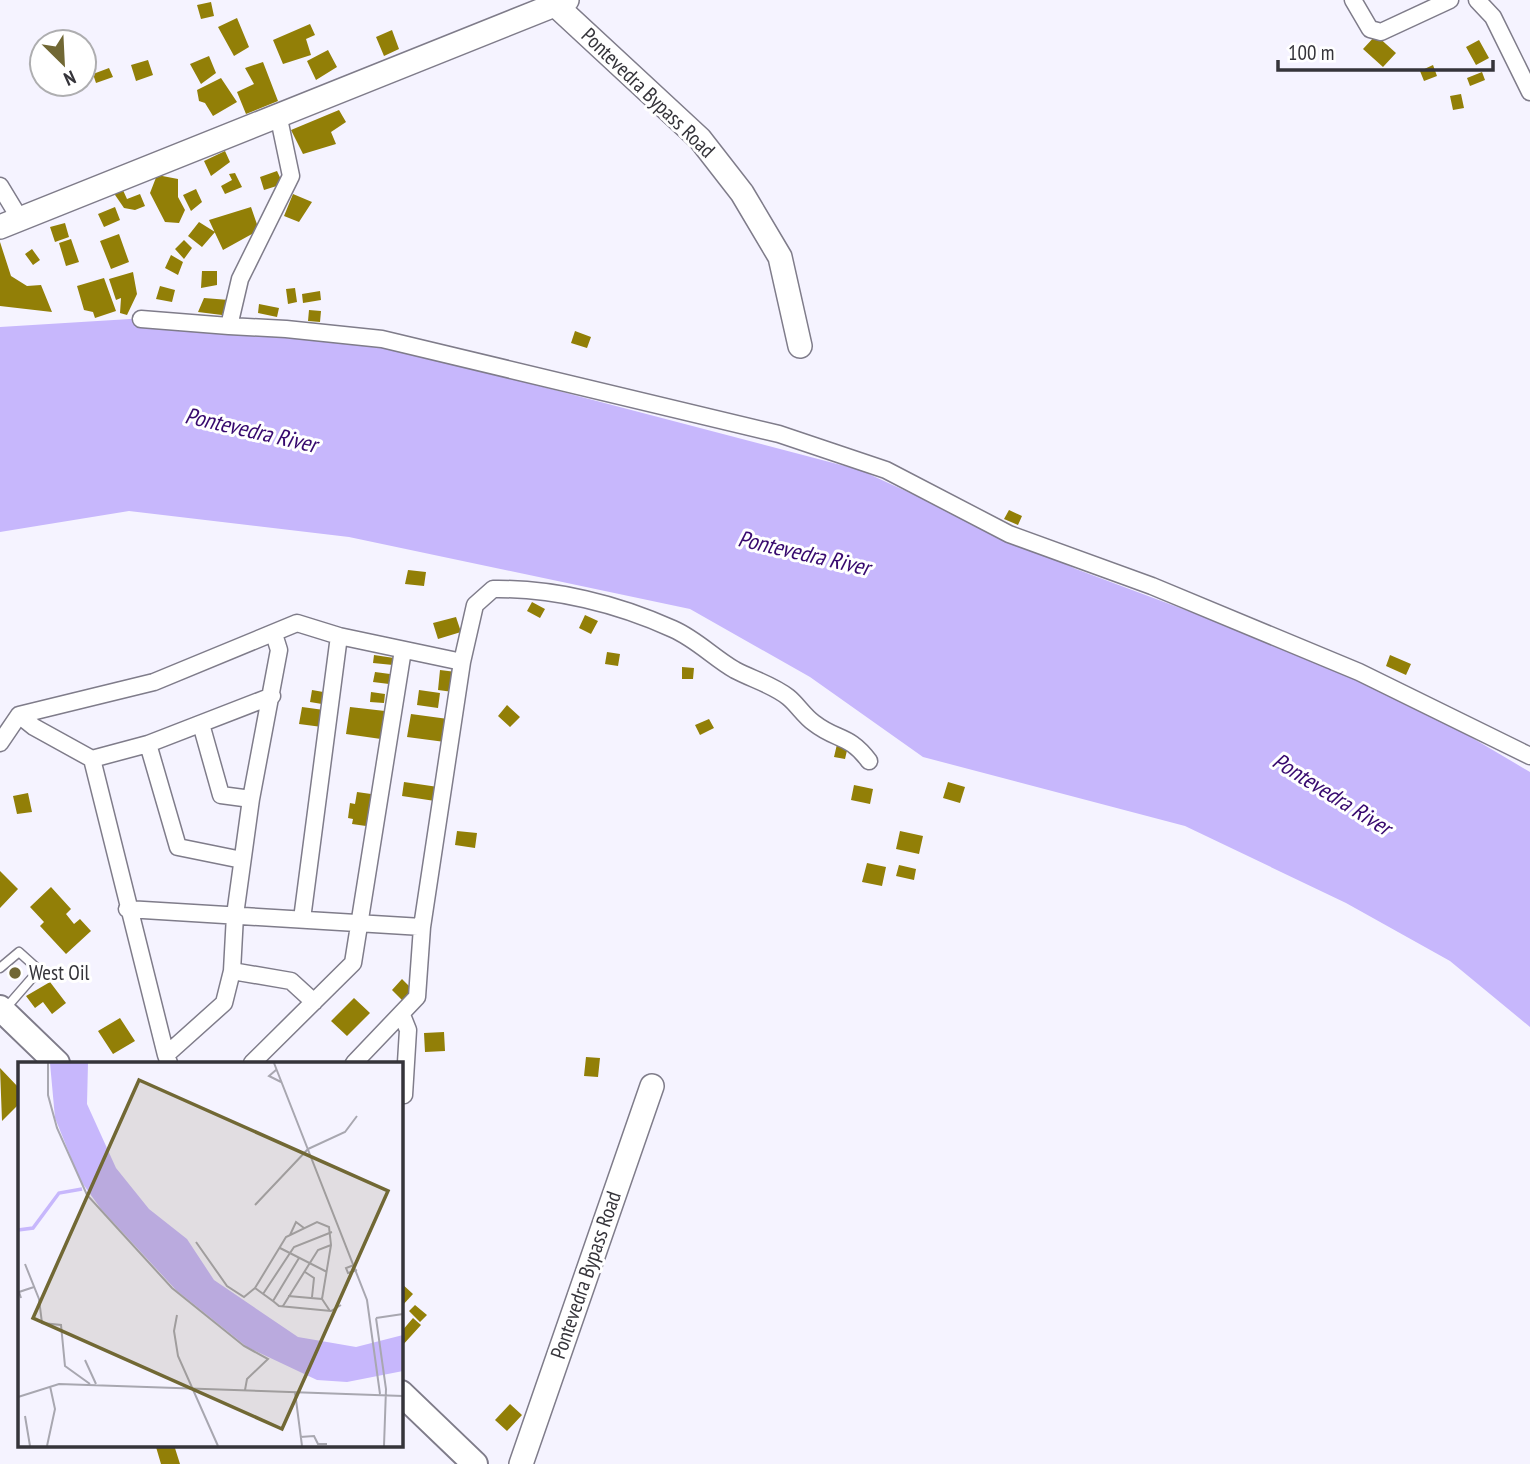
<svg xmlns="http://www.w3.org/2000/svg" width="1530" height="1464" viewBox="0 0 1530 1464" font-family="'PT Sans Narrow',sans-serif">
  <rect width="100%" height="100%" fill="#f5f3ff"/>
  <path fill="#c7b7fc" d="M130 319 368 341 860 470 1076 569 1255 636 1430 713 1530 772V1027L1450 961 1346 903 1185 826 923 757 810 677 690 609 349 537 129 511 0 532V327Z"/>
  <path fill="#927f07" d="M211 2 214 16 201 19 197 5Z
    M237 18 249 47 234 56 218 27Z
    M310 24 315 35 306 39 311 55 283 64 273 40Z
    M392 30 399 49 384 56 376 37Z
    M1376 35 1396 53 1383 67 1363 49Z
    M1479 40 1489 58 1476 65 1466 47Z
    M328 50 337 67 316 80 307 61Z
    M209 56 216 73 201 84 190 64Z
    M148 60 153 75 136 81 131 65Z
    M263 62 278 101 246 114 237 92 254 84 245 68Z
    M1433 65 1437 76 1424 81 1420 71Z
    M109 68 113 77 96 83 93 74Z
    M1482 72 1485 80 1470 86 1467 78Z
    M221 78 237 102 213 116 205 103 199 101 197 90Z
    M1461 94 1464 108 1453 110 1450 96Z
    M339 110 346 122 331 132 336 144 303 154 291 130Z
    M225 151 230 162 211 176 204 161Z
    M277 171 283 184 264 190 260 177Z
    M235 173 242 187 225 194 221 186 232 180 229 174Z
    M157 175 178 179V197L185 210 179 223 165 222 150 193Z
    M122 188 127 199 140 194 145 206 135 210 124 208 113 192Z
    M196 189 202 202 191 211 183 195Z
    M293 194 312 202 299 222 284 216Z
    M115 207 120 220 104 227 98 214Z
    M251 207 259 230 223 250 209 220Z
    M199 222 215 232 202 247 188 236Z
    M65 223 69 237 55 242 50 227Z
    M119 234 129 262 111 269 100 241Z
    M71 239 79 262 66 266 59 243Z
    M184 240 192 248 184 259 175 249Z
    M0 242 11 276 27 286 41 285 52 312 0 306Z
    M32 249 40 260 33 265 25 254Z
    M171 255 183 262 178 275 165 268Z
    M202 271H217V285L201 288Z
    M133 272 137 294 127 315 120 313 121 298 116 300 109 279Z
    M104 278 116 311 95 318 93 312 84 310 77 286Z
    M160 286 175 290 172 302 156 299Z
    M295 288 297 302 288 304 286 289Z
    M320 291 321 300 303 303 302 294Z
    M204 298 229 300 222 315 198 312Z
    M259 304 279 308 277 317 258 313Z
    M309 310 321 311 320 322 308 321Z
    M575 331 591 337 587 348 571 343Z
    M1009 510 1022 516 1018 525 1004 519Z
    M408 570 426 572 424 586 405 584Z
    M532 602 545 609 540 618 527 611Z
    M585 615 598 621 591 634 579 628Z
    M456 617 461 632 438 639 433 623Z
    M607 652 620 654 618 666 605 664Z
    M374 655 394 658 393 665 373 663Z
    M1390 655 1411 664 1406 675 1386 666Z
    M682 667 694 668 693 679H682Z
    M440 670 456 672 453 692 438 690Z
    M375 672 390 674 389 684 373 682Z
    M312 690 329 693 328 705 310 702Z
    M419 690 440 693 438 708 417 705Z
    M371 692 385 694 384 703 370 702Z
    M507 705 520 717 510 727 498 716Z
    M302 707 324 710 322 727 299 724Z
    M350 707 385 711 381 739 346 734Z
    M411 714 448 719 445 742 407 737Z
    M709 719 714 728 700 735 695 725Z
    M838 740 849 742 845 759 834 757Z
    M404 782 438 787 435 801 402 796Z
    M948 782 965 787 960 803 943 798Z
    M854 785 873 789 870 804 851 800Z
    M357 792 378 795 373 827 352 824 353 819 348 818 350 803 355 804Z
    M28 793 32 812 17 814 13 796Z
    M457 831 477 833 475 848 455 845Z
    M900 831 923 836 919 854 896 849Z
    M867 863 886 867 882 886 862 882Z
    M899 865 916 869 914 880 896 876Z
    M0 871 18 889 0 908Z
    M51 887 71 909 66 914 74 924 80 919 91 931 66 954 40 926 44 922 30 907Z
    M402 979 417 994 406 1004 392 990Z
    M50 982 66 1003 52 1014 43 1002 35 1008 26 996Z
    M354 998 370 1013 347 1036 331 1021Z
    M120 1018 135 1041 113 1054 98 1031Z
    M444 1032 445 1051 425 1052 424 1033Z
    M586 1057 600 1058 598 1077 584 1076Z
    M0 1068 19 1088V1104L2 1121Z
    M401 1283 413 1294 401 1307Z
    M415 1305 427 1315 420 1322 409 1311Z
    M413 1318 421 1325 401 1347V1332Z
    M510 1404 522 1415 507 1431 495 1420Z
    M165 1445H174L180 1464H161L156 1447Z"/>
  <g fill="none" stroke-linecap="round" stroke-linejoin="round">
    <g stroke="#7f7c8a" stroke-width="11">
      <path id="lane" d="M0 968 19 952 39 970 5 1009"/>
    </g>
    <g stroke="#7f7c8a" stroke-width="19">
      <path id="street" d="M1353 0 1370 29 1381 32 1450 0
        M1477 0 1493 17 1530 92
        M278 114 291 176 240 279 229 326 286 329 382 339 779 434 886 470 1009 534 1152 586 1359 672 1530 756
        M0 186 20 219
        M141 319 229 326
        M462 662 475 605 493 589C554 588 618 604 673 629 696 639 714 658 735 670 752 679 773 685 788 697 797 704 804 716 814 723 837 741 849 734 869 761
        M19 715 34 727 92 759 148 744 272 696
        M201 724 221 795 251 799
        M0 743 19 715 154 682 297 623 339 636
        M148 744 178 847 242 860
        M92 759 166 1055
        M127 909 422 927
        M302 919 339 636 462 662 422 927 417 997 354 1063
        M232 971 291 981 314 1002
        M169 1063 166 1055 224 1003 232 971 235 915 251 799 279 650 274 634
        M252 1063 353 963 403 650
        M401 1094 404 1095 408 1030 402 1015"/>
    </g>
    <g stroke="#7f7c8a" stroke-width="26">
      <path id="secondary" d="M550 0 700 139 742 193 780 257 800 346
        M0 227 567 0
        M521 1464 652 1086"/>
    </g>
    <g stroke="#7f7c8a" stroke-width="28">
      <path id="primary" d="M0 1008 57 1063
        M401 1393 475 1464"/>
    </g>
    <use href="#lane" stroke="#fff" stroke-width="8"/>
    <use href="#street" stroke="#fff" stroke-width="16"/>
    <use href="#secondary" stroke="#fff" stroke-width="23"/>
    <use href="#primary" stroke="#fff" stroke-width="24"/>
  </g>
  <circle fill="#716834" stroke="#fff" stroke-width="2.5" cx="15" cy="973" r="7"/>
  <g text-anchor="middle" stroke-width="6" stroke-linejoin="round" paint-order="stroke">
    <g font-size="21" fill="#35343a" stroke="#fff">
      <text transform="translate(648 93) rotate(44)" y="7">Pontevedra Bypass Road</text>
      <text transform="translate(586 1275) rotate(-71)" y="7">Pontevedra Bypass Road</text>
    </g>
    <g font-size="21" fill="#35343a" stroke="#fff" text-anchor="start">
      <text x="29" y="980">West Oil</text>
    </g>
    <g font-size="23" font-style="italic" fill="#37096e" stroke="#fff">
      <text transform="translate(251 430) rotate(13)" y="8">Pontevedra River</text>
      <text transform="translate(804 553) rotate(13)" y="8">Pontevedra River</text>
      <text transform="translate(1332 794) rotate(32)" y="8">Pontevedra River</text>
    </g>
  </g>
  <g transform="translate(18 1062)">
    <rect width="385" height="385" fill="#f5f3ff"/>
    <path d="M32 1H70L69 42 98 106 131 147 169 177 196 218 280 275 338 285 385 273V309L329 320 299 318 229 285 158 228 83 147 62 118 37 56Z" fill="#c7b7fc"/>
    <path fill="none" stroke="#c7b7fc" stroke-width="3.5" d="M0 168 15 166 41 131 64 127"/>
    <path fill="none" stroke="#a8a7b0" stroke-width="2" d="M30 1V33L39 66 69 133 154 226 226 284 250 297 229 317 227 328M256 1 349 238 362 332M258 8 251 14 263 20M290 87 327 70 339 54M237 143 290 87M272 173 278 160 286 166M178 180 209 224 226 235 237 226M262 186 309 210M7 202 21 237 24 261 43 263 47 304 72 322M336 203 328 206 330 211 339 208M287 210 296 216 294 235M245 232 276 185 314 170M270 234 304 237 312 249M3 236 1 230 16 225M304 237 313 183M255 239 261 244 313 249 323 243M265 244 300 188 313 183 311 165 299 160 268 175 237 226 255 239 281 196M159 253 156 269 160 294 200 384M358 256 368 327 366 384M358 256 385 252M67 298 78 322M277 330 284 384M0 335 41 322 385 334M7 354 12 384M282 375 296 374 300 382H309M29 384 37 347 32 324"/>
    <path fill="#716834" fill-opacity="0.15" stroke="#716834" stroke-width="3.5" d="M121 18 370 129 264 367 15 256Z"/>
    <rect width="385" height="385" fill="none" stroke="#35343a" stroke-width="3.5"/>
  </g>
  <g transform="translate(63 63) rotate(156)"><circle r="33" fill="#ffffff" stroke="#aeaeb0" stroke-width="2"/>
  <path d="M0-5L12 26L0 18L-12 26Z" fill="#716834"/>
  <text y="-10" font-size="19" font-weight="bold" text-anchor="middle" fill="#35343a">N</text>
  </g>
  <path d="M1278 60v10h215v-10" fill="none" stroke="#35343a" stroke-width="3.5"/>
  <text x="1288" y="60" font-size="21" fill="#35343a" stroke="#ffffff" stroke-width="5" paint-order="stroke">100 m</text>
</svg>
